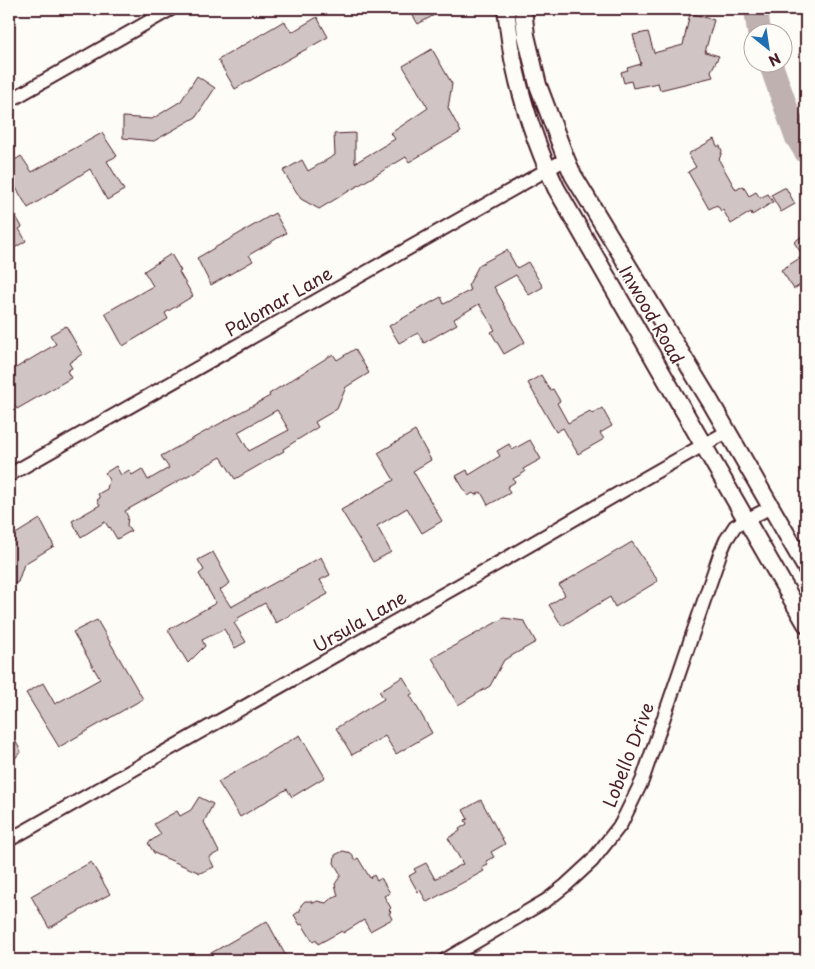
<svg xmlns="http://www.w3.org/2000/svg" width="815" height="969" viewBox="0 0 815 969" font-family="'Playpen Sans',sans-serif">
  <rect width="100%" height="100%" fill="#fdfcf7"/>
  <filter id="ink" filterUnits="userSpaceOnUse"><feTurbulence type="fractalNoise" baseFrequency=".02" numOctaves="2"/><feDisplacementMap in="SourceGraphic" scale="10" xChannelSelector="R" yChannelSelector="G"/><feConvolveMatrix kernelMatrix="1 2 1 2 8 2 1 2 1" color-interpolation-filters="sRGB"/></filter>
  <g filter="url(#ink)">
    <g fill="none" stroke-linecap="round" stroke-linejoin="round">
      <path stroke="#c0b1b1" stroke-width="24" d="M756 9 759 32
        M770 62 796 136 806 152"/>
    </g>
    <path fill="#d0c5c4" stroke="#4a1f2b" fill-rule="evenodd" d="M409 9H445L418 24Z
      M690 13 714 20 705 52 719 56 711 71 713 77 660 90 658 83 633 88 631 81 624 83 621 72 628 70 627 68 641 64 633 35 648 32 654 53 683 45Z
      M317 17 328 37 235 89 218 60 284 21 292 32Z
      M432 49 452 84 448 108 461 132 409 162 406 157 319 209 301 199 283 171 302 160 308 171 335 155 334 134 355 133V163L395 139 391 133 428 108 403 66Z
      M197 76 215 88 196 117 154 141 123 138V117L152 119 181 101Z
      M102 133 117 156 107 161 124 190 107 200 90 169 28 208 9 176V164L21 156 32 172Z
      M714 139 717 146H720L722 151 719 160 736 190 743 186 749 196 756 192 760 198 768 194 773 202 752 215 751 212 731 224 723 210 721 211 717 205 709 209 688 172 696 167 688 154Z
      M784 188H786L795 204 781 212 771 195Z
      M9 204 22 227 19 229 26 241 9 251Z
      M275 213 286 233 249 255 253 261 211 285 197 258Z
      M806 233V281L794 289 781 270 803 256 794 242Z
      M507 250 517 268 528 262 543 287 529 295 516 275 494 287 504 304H503L525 342 504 354 491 332 495 330 479 304 454 319 457 324 424 343 418 333 399 343 389 326 441 297 444 304 471 290 468 286 479 265Z
      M171 254 181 271 179 272 193 296 165 313 168 319 123 346 105 313 153 286 144 271Z
      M66 326 82 354 69 363 72 368 67 371 71 378 17 409 13 402 9 404V372L56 344 50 335Z
      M355 349 369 373 346 387 337 409 315 422 318 427 283 449 284 451 235 479 221 457 125 511 128 517 127 525 131 531 117 539 110 527 109 528 105 522 81 537 72 521 100 505 97 500 100 498 98 494 107 489 109 480 105 473 116 466 121 475 129 470 132 475 142 469 148 480 169 468 161 456 270 396 269 394 333 354 337 360ZM277 410 289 430 249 451 238 432Z
      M541 375 550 390 553 389 560 401 557 403 568 423 590 411 592 414 602 408 612 426 600 433 604 439 578 454 563 428 556 432 528 383Z
      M415 431 431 460 413 471 442 521 422 533 407 508 377 526 391 552 373 562 341 510 394 480 378 453Z
      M530 440 541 459 523 469 525 472 513 479 515 482 507 487 510 493 488 505 481 492 475 495 473 493 468 496 456 476 467 470 469 475 500 456 497 451 509 444 512 450Z
      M40 519 54 546 24 564 18 582 9 587V538Z
      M632 542 658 581 615 607 610 597 562 626 549 605 565 595 559 585Z
      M213 552 230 583 220 590 231 607 321 557 330 575 320 580 328 594 276 623 265 603 238 618 239 620 234 623 246 642 235 648 224 629 202 640 205 646 188 663 168 630 216 603 199 574 204 570 198 560Z
      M504 618 524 621 536 642 504 660 490 686 458 705 447 686 448 685 432 658Z
      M97 620 143 699 59 747 26 693 43 683 55 704 100 679 73 632Z
      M403 677 413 693 410 695 432 733 396 754 385 736 352 755 336 728 384 699 379 691Z
      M9 730 21 751 9 766Z
      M300 735 325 777 292 797 287 789 240 817 218 782Z
      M199 797 213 804 204 822 219 852 209 857 214 867 200 873 154 853 148 843 161 834 154 824 177 811 180 816 191 810Z
      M481 800 505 844 491 852 494 857 486 861 488 865 482 868 484 871 427 902 420 890 418 892 409 876 416 872 414 869 426 863 435 879 463 864 448 838 460 831 459 829 467 824 465 820 468 819 463 810Z
      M343 851 351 853 355 860 358 858 370 878 374 875 377 881 381 878 390 893 384 896 391 908 389 910 391 912 389 913 392 919 370 931 364 920 343 933 342 931 318 944 316 940 313 942 302 924 300 925 294 915 300 911 301 905 305 901H310L314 903 317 901 326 903 329 900 338 896 335 884 341 875 334 863 335 855Z
      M91 862 110 894 49 928 31 896Z
      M267 921 288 960H199Z"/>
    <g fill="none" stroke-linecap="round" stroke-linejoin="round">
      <g stroke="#4a1f2b" stroke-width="16">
        <path id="minor" d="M9 101 171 9
          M9 475 566 159
          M9 840C168 750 327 660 486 570 567 524 646 476 727 432
          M445 960 547 900 566 885 592 861 621 824 642 781 720 554 726 540 735 526 771 507"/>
      </g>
      <g stroke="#4a1f2b" stroke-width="20">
        <path id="major" d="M506 9C508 25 510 42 513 59 522 103 537 147 556 188L806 624
          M523 9 526 35 538 85 566 159 573 175 710 401 806 568"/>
      </g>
      <use href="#minor" stroke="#fdfcf7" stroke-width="12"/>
      <use href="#major" stroke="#fdfcf7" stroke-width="16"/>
    </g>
  </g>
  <g text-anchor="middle" stroke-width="4" stroke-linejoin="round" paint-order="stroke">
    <g font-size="18" fill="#4a1f2b" stroke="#fdfcf7">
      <text transform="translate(279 302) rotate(-30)" y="6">Palomar Lane</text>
      <text transform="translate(651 315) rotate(60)" y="6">Inwood Road</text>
      <text transform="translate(360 622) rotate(-30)" y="6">Ursula Lane</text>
      <text transform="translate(629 755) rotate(-69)" y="6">Lobello Drive</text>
    </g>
  </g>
  <rect width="815" height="969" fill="none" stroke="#fdfcf7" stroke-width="30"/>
  <rect x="15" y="15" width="785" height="939" fill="none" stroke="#4a1f2b" stroke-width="2" filter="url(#ink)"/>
  <g transform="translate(768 48) rotate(150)"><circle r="24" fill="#fdfcf7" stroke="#b5a4a5"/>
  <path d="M0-4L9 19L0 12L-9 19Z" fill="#1f6fb2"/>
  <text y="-8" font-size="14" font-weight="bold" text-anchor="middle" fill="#4a1f2b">N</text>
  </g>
</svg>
